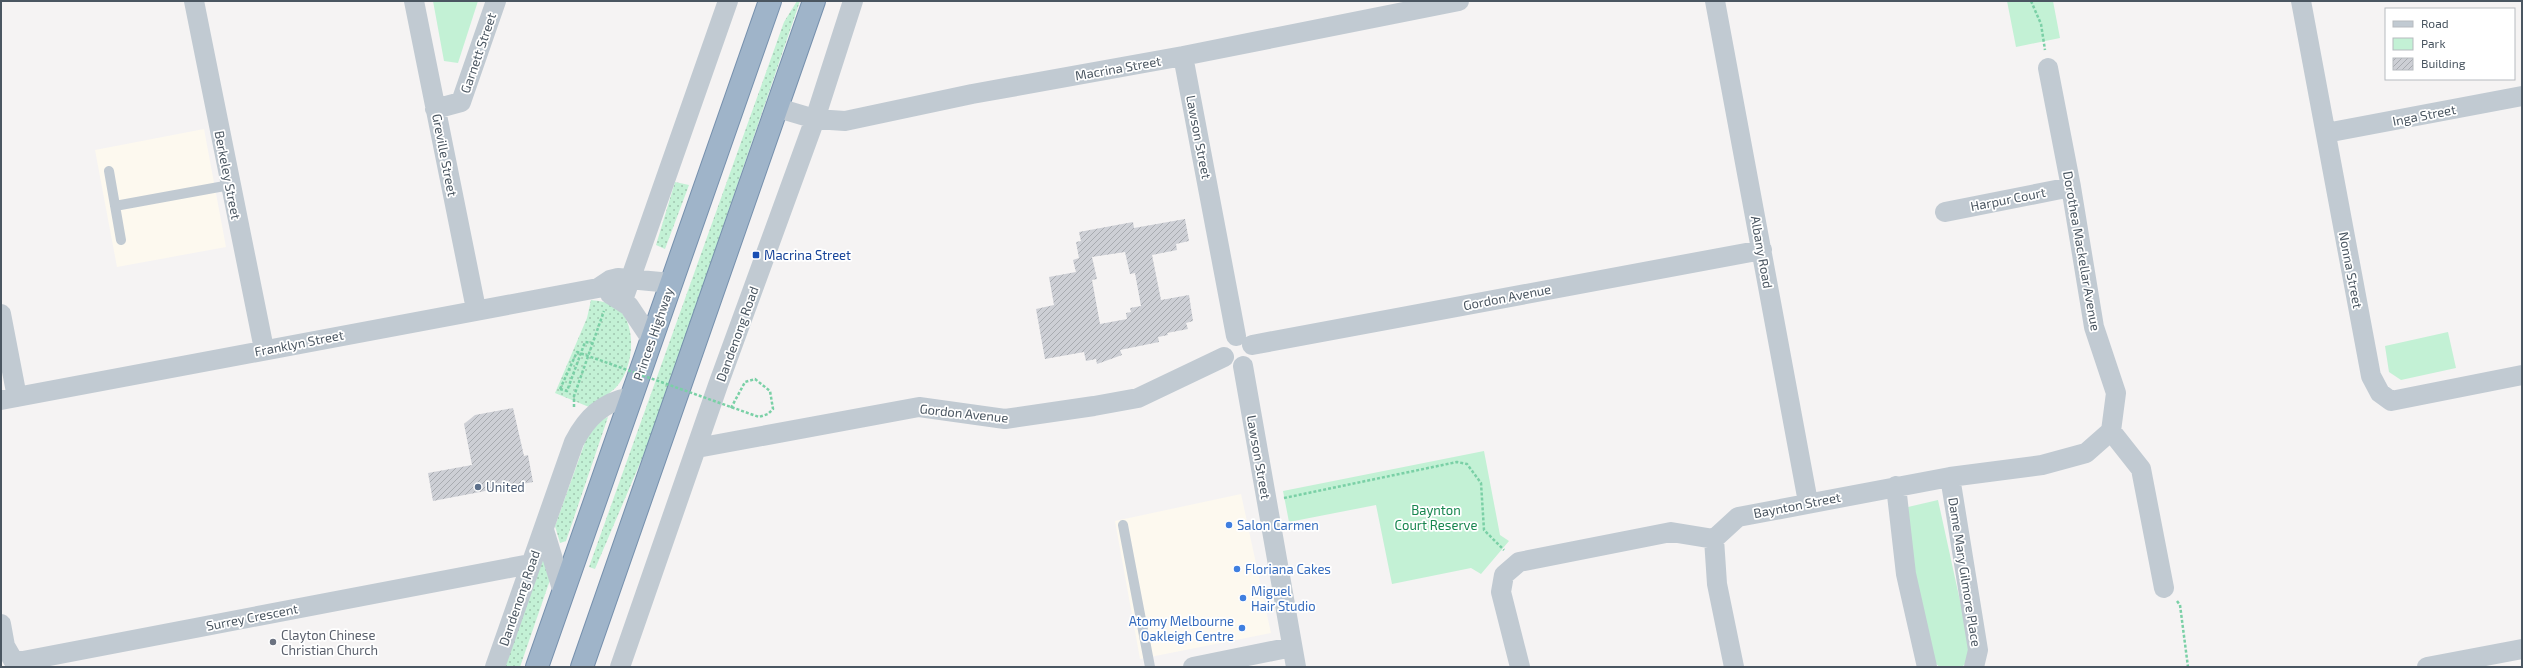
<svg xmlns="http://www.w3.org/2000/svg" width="2523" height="668" viewBox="0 0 2523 668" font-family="'Exo 2',sans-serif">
  <defs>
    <pattern id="grass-dots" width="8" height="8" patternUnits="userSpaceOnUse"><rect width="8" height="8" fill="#c3f1d5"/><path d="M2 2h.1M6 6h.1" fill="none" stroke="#a0c6b0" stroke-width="1.8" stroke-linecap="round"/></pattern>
    <pattern id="building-hatch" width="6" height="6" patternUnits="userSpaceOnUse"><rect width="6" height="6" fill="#cdcfd5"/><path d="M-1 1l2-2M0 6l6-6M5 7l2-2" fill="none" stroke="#a8abb0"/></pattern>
  </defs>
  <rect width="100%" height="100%" fill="#f5f3f3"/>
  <path fill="#fdf9ef" d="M204 129 226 247 117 267 95 150Z
    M1241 494 1271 633 1140 659 1115 521Z"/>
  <path fill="url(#grass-dots)" d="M797 1H800L652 435 595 569 589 567 784 22Z
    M675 182 689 185 665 249 656 245Z
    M591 300C598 301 610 302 615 306 638 322 634 365 618 385 612 393 598 400 589 407L555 393 587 318Z
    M608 417 566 541 560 543 555 526 589 431 596 422Z
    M545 553 550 580 520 667H503Z"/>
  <path fill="#c3f1d5" d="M433 1H478L458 63 444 61Z
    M2007 1H2053L2060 38 2016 47Z
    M2448 332 2456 368 2401 380 2389 372 2385 346Z
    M1484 451 1500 535 1509 541 1481 574 1471 568 1392 584 1376 505 1289 522 1283 491Z
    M1938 500 1969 642 1968 661 1962 667H1940L1932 661 1910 549 1908 507Z"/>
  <path fill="url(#building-hatch)" fill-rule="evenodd" d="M1185 219 1189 241 1176 244 1177 250 1152 255 1161 300 1189 295 1193 321 1186 323 1188 329 1167 333 1168 335 1158 337 1159 342 1120 350 1122 355 1097 364 1096 359 1086 361 1084 352 1045 359 1036 309 1054 305 1049 277 1076 272 1073 260 1079 258 1076 242 1081 241 1079 232 1133 222 1134 228ZM1125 252 1130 274 1135 273 1141 306 1130 308 1131 312 1126 313 1127 319 1100 324 1092 280 1097 279 1092 257Z
    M513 408 524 456 528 455 533 482 433 501 428 473 472 465 464 424 475 415Z"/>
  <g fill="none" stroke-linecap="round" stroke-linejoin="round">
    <g stroke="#7690ad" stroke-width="24">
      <path id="trunk" d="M537 667 770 1
        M582 667 814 1"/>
    </g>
    <path stroke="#7ad0a6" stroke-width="2.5" stroke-dasharray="3 2" stroke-linecap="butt" d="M2031 1 2041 24 2045 50
      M560 389 567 391 585 342 592 343
      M574 407V396L604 311
      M731 408 745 382
      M1284 498 1457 462 1467 464 1481 483 1484 530 1504 550
      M2177 601 2180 605 2188 667"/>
    <path stroke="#c1cad2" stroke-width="10" d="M109 171 121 240
      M115 206 230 185
      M1123 525 1150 667"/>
    <path stroke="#c1cad2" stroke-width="20" d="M194 1 264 349
      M414 1 476 309
      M1715 1 1808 502
      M2301 1 2371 376 2380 393 2391 401 2522 375
      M1183 56 1236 336
      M2048 68 2071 187 2094 327 2116 393 2111 431 2141 469 2164 588
      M778 108 815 119 845 121 972 94 1183 56 1459 1
      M435 109 461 102 496 1
      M2326 133 2522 96
      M1945 212 2071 187
      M610 294 629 306 651 339
      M623 300 728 1
      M1 314 17 397
      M1252 345 1762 250
      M1243 366 1296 667
      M1 400 598 288 610 280 618 278 671 283
      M697 448 919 407 1005 419 1094 406 1138 398 1224 357
      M1950 477 1978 650 1974 667
      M1896 486 1906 574 1927 667
      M544 530 563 592
      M1714 539 1717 584 1734 667
      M1 624 5 646 13 660 23 661 530 564
      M495 667 574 442C587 417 603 402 631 397
      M620 667 718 385 815 119 853 1
      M1193 667 1292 647
      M1520 667 1501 592 1504 575 1519 562 1671 532 1714 539 1738 517 1950 477 2042 465 2086 453 2111 431
      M2427 667 2522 649"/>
    <use href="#trunk" stroke="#9fb4c9" stroke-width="22"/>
    <path stroke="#7ad0a6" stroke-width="2.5" stroke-dasharray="3 2" stroke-linecap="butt" d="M560 389 577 352 759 417 768 414 773 409 770 391 755 379 745 382"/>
  </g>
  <rect fill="#1a4fb4" stroke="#fff" stroke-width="1.5" x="752" y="251" width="8" height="8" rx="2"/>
  <circle fill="#5c6f8a" stroke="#fff" stroke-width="1.5" cx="478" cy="487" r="4"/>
  <g fill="#3f7fe0" stroke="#fff" stroke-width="1.5">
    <circle cx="1229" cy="525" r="4"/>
    <circle cx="1237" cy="569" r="4"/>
    <circle cx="1243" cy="598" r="4"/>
    <circle cx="1242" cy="628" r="4"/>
  </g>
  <circle fill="#6b7280" stroke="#fff" stroke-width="1.5" cx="273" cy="642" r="4"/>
  <g text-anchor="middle" stroke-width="3.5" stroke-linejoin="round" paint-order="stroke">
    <g font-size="13" fill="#4a5661" stroke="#fff">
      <text transform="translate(478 53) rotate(-71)" y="5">Garnett Street</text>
      <text transform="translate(1118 68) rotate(-10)" y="5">Macrina Street</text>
      <text transform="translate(2424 115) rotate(-11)" y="5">Inga Street</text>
      <text transform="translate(1199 137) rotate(79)" y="5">Lawson Street</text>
      <text transform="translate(445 155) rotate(79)" y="5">Greville Street</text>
      <text transform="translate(228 175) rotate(79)" y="5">Berkeley Street</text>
      <text transform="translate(2008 199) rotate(-11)" y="5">Harpur Court</text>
      <text transform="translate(2082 251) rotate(80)" y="5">Dorothea Mackellar Avenue</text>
      <text transform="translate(1762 252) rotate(80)" y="5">Albany Road</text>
      <text transform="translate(2351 270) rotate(79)" y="5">Nonna Street</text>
      <text transform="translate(1507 297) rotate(-11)" y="5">Gordon Avenue</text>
      <text transform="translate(653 334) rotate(-71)" y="5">Princes Highway</text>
      <text transform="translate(737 334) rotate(-70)" y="5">Dandenong Road</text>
      <text transform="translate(299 343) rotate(-11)" y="5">Franklyn Street</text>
      <text transform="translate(964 413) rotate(6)" y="5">Gordon Avenue</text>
      <text transform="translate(1259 457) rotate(80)" y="5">Lawson Street</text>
      <text transform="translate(1797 505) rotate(-11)" y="5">Baynton Street</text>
      <text transform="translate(1965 572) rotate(81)" y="5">Dame Mary Gilmore Place</text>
      <text transform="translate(519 598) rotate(-71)" y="5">Dandenong Road</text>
      <text transform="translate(252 617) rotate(-11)" y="5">Surrey Crescent</text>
    </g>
    <g font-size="13" fill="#164399" stroke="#fff" text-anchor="start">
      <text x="764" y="260">Macrina Street</text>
    </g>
    <g font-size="13" fill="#4e5e75" stroke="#fff" text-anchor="start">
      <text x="486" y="492">United</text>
    </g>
    <g font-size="13" fill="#17864f" stroke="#fff">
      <text x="1436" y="515">Baynton<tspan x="1436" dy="15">Court Reserve</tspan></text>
    </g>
    <g font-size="13" fill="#366cbe" stroke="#fff" text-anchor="start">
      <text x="1237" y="530">Salon Carmen</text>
      <text x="1245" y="574">Floriana Cakes</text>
      <text x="1251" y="596">Miguel<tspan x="1251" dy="15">Hair Studio</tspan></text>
      <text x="1234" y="626" text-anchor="end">Atomy Melbourne<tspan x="1234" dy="15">Oakleigh Centre</tspan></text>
    </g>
    <g font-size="13" fill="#5b616d" stroke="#fff" text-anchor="start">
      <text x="281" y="640">Clayton Chinese<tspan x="281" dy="15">Christian Church</tspan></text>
    </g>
  </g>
  <rect width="2523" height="668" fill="none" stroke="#4a5661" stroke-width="4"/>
  <rect x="2385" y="8" width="130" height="72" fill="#ffffff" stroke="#b7bbc0"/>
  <rect x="2393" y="21" width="20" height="6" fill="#c1cad2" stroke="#b7bbc0"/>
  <text x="2421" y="28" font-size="12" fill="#4a5661">Road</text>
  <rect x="2393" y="38" width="20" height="12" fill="#c3f1d5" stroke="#b7bbc0"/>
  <text x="2421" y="48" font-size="12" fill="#4a5661">Park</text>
  <rect x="2393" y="58" width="20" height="12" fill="url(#building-hatch)" stroke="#b7bbc0"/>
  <text x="2421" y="68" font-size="12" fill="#4a5661">Building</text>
</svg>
